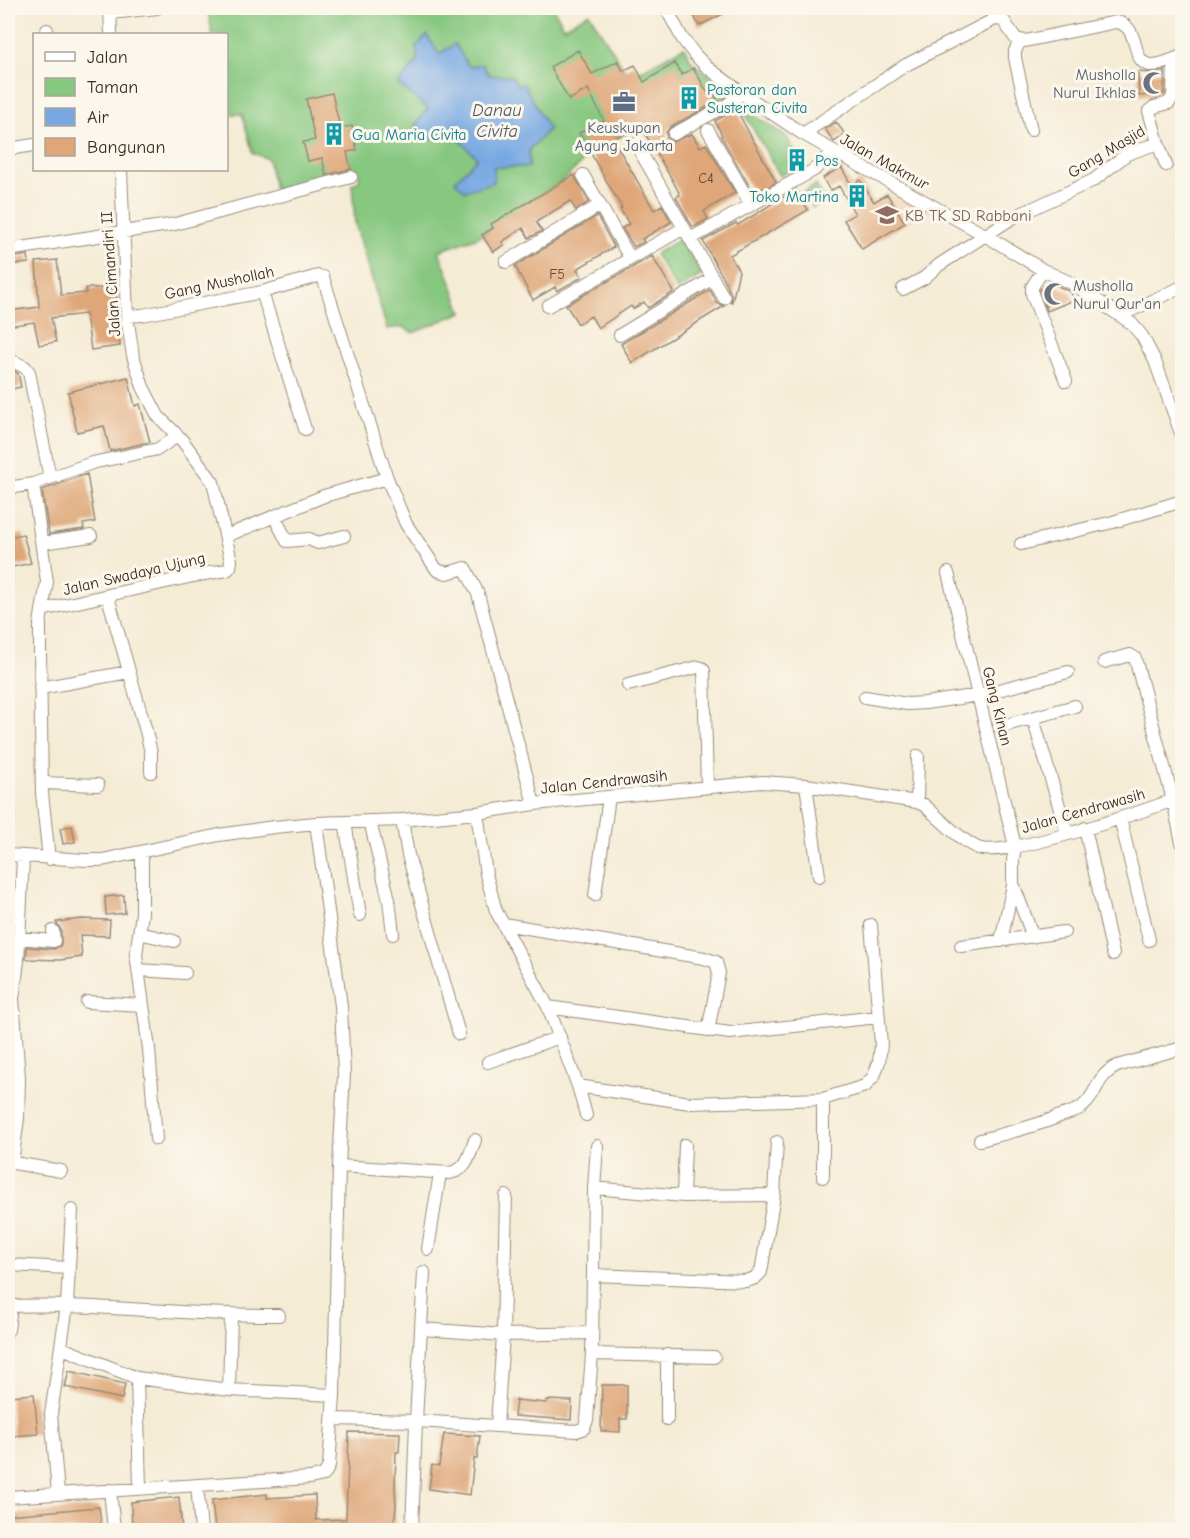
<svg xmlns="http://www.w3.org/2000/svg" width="1190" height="1538" viewBox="0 0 1190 1538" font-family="'Comic Neue',sans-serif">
  <rect width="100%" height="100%" fill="#fbf7ec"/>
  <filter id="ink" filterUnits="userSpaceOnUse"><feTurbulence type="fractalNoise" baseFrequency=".0167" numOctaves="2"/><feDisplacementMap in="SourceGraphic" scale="12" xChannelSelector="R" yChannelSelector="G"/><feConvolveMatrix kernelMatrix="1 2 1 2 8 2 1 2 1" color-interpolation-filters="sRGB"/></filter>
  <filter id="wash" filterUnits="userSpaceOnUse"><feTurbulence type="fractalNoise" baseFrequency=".008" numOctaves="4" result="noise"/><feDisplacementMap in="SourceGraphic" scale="24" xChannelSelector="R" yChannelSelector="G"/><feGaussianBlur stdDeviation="1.35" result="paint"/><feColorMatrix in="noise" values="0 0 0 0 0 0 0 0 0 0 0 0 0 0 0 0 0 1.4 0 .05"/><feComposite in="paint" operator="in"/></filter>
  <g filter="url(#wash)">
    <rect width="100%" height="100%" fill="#f5ecd6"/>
    <path fill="#edd7bb" d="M896 188 933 208 860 252 841 221Z"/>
    <path fill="#87c880" stroke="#61794f" stroke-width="1.5" d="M213 8H553L564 27 589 13 629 77 684 47 692 62 737 97 676 132 666 116 598 146 566 178 478 237 439 251 462 312 413 333 403 327 387 329 355 223 352 184 360 181 358 169 274 190 268 159 253 153 242 114H227L226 34H212L208 9Z
      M740 106 787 137 795 152 787 157 794 168 780 176Z
      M816 185 826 201 813 208 804 192Z
      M680 239 702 275 677 290 655 254Z"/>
    <path fill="#77a8e2" stroke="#596980" stroke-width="1.5" d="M427 35 439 54 455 44 469 67 482 64 489 75 512 76 518 86 523 83 549 129 529 150V167H494V182L465 191 455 181 477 158 449 130 432 139 415 125 428 109 398 84 418 61 416 47Z"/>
    <g id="blocks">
      <path fill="#dfa779" d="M690 8H735L699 26Z
        M578 50 592 74 618 61 623 71 635 65 644 82 675 63 682 75 693 68 708 93 712 91 718 101 670 127 666 133 667 138 673 142 692 134 700 147 706 144 735 193 704 211 708 219 694 227 691 224 676 197 680 195 673 181 640 125 613 139 654 210 662 205 671 222 642 239 644 242 634 247 622 228 629 224 620 209 622 208 579 133 604 121 588 89 569 100 550 67Z
        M1165 71 1164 94 1139 96 1138 72 1154 73Z
        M332 93 340 128 352 126 357 150 347 152 351 169 326 175 322 158 308 161 303 142 315 140 306 99Z
        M736 109 776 182 754 194 721 136 722 135 715 121Z
        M836 122 845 134 834 142 825 129Z
        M841 167 852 186 860 180 874 202 887 194 905 223 862 249 844 220 855 214 839 186 830 191 823 178Z
        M574 175 589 202 576 210 570 201 536 222 542 231 529 238 523 228 502 242 504 245 493 252 482 235 493 228 491 224Z
        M796 189 808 210 730 255 739 271 732 302H731V294L725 281 703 241 736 223 738 225Z
        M597 216 614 247 577 269 582 277 557 291 555 287 533 300 515 266Z
        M28 255 29 263 8 265V258Z
        M652 256 674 292 648 308 644 302 633 309 631 306 598 328 591 316 578 324 566 305Z
        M57 260 61 295 86 293V288H115L119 313H116L120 346 91 350 86 314 51 318 56 342 39 345 34 322 8 326V311L39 307 36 262Z
        M1051 283 1071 292 1074 300 1047 311 1040 289Z
        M710 290 717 303 724 306 632 363 621 344Z
        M14 371 18 373 21 387 8 390V372Z
        M128 377 135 406 140 404 150 442 110 451 104 426 77 432 68 392Z
        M87 474 95 522 83 524 84 529 49 534 42 490Z
        M23 534 31 563 8 568V537Z
        M72 826 75 842 63 844 60 828Z
        M124 895 125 913 106 915 105 897Z
        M81 919 110 920 109 936 80 935 82 957 60 960 26 959 27 947 54 949 61 945V930L56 922Z
        M69 1371 125 1384 122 1399 65 1387Z
        M602 1385H627V1419H620V1432L601 1431Z
        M34 1394 38 1434 13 1436 10 1396Z
        M516 1400 546 1403V1400L572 1401 571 1420 514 1416Z
        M349 1432 400 1433 399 1452H396L395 1488 396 1505 394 1530H215L212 1500 267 1494V1498L315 1495 316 1520 346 1519Z
        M444 1434 480 1436 477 1459H474L470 1495 429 1489 432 1465 439 1466Z
        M179 1497 182 1530H132L131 1502Z
        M99 1507 102 1530H8V1515Z"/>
    </g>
  </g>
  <g filter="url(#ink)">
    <use href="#blocks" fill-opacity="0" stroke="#988b7a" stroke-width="1.5"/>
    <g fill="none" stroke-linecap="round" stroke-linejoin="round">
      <g stroke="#988b7a" stroke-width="14">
        <path id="minor" d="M110 8 111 34
          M666 8 682 38 695 55 708 68 742 93 803 134 985 235 1043 270 1073 284 1131 323 1142 336 1155 361 1182 436
          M110 13 157 8
          M47 30V34
          M1020 41 1015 51V58L1031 130
          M708 130 751 205
          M674 134 727 105 742 93
          M803 134 904 66 995 19 1003 20 1016 39 1025 41 1116 22C1141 25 1130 63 1150 65 1160 66 1173 59 1182 56
          M1158 143 1166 165
          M636 144 724 298
          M8 149 34 145
          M583 175 630 258
          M690 239 814 170 833 151
          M8 250 175 224 351 177
          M506 262 600 205
          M1043 270 1032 287V294L1066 381
          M903 289 924 278 939 265 1012 218 1094 180 1127 154 1158 143 1149 111 1154 107 1169 103 1173 96 1174 59
          M262 292 305 429
          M548 306 684 228
          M1121 315 1182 287
          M127 316 142 315 262 292 318 276 323 277 387 478 406 524 437 570 447 573 465 568 478 594 534 804
          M620 335 713 278
          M8 359 25 367 29 372 50 478
          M33 484 47 582 40 623V652L42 793 49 859
          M8 488 33 484 92 463 158 449 177 436
          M274 516 287 541 309 539 318 543 344 536
          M226 536 324 496 387 478
          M42 543 91 536
          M1021 544 1113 522 1182 501
          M948 573 1015 846 1013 860V885L1001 941
          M108 597 146 731 151 753V772
          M42 610 193 576 227 570 230 567 231 561 213 482 182 440 158 416 143 387 133 356 127 316 121 170
          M1104 662 1130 655 1135 658 1173 800 1182 843
          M628 685 698 667 702 668 704 671 707 786
          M40 688 129 672
          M865 697 907 704 926 703 979 695 1068 672
          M1033 718 1067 833
          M999 727 1075 706
          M42 783 98 785
          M806 785 819 876
          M917 802 918 756
          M477 813 486 874 496 911 548 1007 578 1086 586 1115
          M1120 818 1149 940
          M402 820 408 855 459 1034
          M370 821 389 900 393 934
          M345 822 360 915
          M1085 828 1113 954
          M142 852V913L136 954 149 1049 156 1139
          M8 855 85 860H102L219 835 274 827 316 823 402 820 477 813 534 804 762 782 806 785 917 802 924 805C938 817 962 842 978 848 1006 859 1149 809 1182 797
          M1014 886 1033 937
          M595 895 609 797
          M504 924 704 958 716 962 719 973 708 1031
          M139 933 174 941
          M19 938 54 941 53 931
          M961 946 1064 932
          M138 970 185 973
          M87 1002 143 1005
          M548 1007 730 1033 878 1017
          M488 1062 560 1037
          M578 1086 690 1103 823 1099 865 1086 874 1076 879 1062 881 1044 871 925
          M823 1099V1177
          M980 1140C1007 1133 1034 1127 1060 1116 1067 1114 1076 1111 1082 1107 1100 1092 1093 1079 1117 1066L1182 1048
          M8 1162 61 1171
          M12 1163 18 1118 19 1078 13 999 18 961 23 858
          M339 1166 450 1173C468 1169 469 1156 475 1140
          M594 1188 683 1196 774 1195
          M683 1196 685 1145
          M428 1249 440 1173
          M8 1265 69 1268
          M593 1275 746 1281 755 1278 761 1272 774 1195 777 1142
          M8 1306C98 1303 189 1316 279 1315
          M422 1329 503 1335 592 1333
          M8 1330 11 1306
          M62 1348 137 1378
          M592 1354 714 1357
          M667 1355V1419
          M229 1390 231 1315
          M332 1419 416 1421 424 1272
          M497 1426 503 1335 506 1196
          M197 1485 201 1530
          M140 1488 137 1378 229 1390 334 1395
          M110 1490 114 1530
          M58 1493 51 1414 67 1305 72 1210
          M8 1497 310 1478 324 1475 329 1466 334 1395 339 1166 344 1074 341 1006 316 823
          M412 1530 416 1421 577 1431 584 1428 587 1420 592 1354 594 1188 597 1146"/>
      </g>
      <use href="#minor" stroke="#fff" stroke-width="12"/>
    </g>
  </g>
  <defs>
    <g id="mosque-bare" transform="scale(1.8)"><path d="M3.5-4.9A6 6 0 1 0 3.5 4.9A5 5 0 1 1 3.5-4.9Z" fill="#6b7280" stroke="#fbf7ec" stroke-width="2.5" paint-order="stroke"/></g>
    <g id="building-bare" transform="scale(1.8)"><path d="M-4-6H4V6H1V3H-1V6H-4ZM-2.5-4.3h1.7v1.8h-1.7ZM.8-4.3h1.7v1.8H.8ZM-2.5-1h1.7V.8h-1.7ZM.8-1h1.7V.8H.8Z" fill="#0f9aa8" stroke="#fbf7ec" stroke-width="2.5" paint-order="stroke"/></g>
    <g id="office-bare" transform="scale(1.8)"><path d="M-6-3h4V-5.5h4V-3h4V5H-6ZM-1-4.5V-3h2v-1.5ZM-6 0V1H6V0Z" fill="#5c6f8a" stroke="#fbf7ec" stroke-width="2.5" paint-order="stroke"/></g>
    <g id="school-bare" transform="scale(1.8)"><path d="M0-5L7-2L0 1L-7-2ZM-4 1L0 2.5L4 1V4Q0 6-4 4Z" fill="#8d6e63" stroke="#fbf7ec" stroke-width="2.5" paint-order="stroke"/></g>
  </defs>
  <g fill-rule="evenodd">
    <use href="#mosque-bare" x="1154" y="83"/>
    <use href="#building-bare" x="689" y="98"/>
    <use href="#office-bare" x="624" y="102"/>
    <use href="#building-bare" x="334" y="134"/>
    <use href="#building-bare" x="797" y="160"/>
    <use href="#building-bare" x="857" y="196"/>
    <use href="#school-bare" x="887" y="215"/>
    <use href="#mosque-bare" x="1055" y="294"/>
  </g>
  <g text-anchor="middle" stroke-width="6" stroke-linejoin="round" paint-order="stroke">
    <g font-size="14" fill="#644935">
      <text x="706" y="183">C4</text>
      <text x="557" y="279">F5</text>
    </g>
    <g font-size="16" fill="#5b616d" stroke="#fbf7ec" text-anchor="end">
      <text x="1136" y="80">Musholla<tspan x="1136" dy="18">Nurul Ikhlas</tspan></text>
      <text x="1073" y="291" text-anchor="start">Musholla<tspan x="1073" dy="18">Nurul Qur'an</tspan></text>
    </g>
    <g font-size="16" fill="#0d838f" stroke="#fbf7ec" text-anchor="start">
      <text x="707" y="95">Pastoran dan<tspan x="707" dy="18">Susteran Civita</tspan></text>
      <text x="352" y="140">Gua Maria Civita</text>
      <text x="815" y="166">Pos</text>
      <text x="839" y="202" text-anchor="end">Toko Martina</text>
    </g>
    <g font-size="16" fill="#4e5e75" stroke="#fbf7ec">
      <text x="624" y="133">Keuskupan<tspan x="624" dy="18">Agung Jakarta</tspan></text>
    </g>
    <g font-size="16" fill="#3b2a1e" stroke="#fbf7ec">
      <text transform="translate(1106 151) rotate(-31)" y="6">Gang Masjid</text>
      <text transform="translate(885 161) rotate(29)" y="6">Jalan Makmur</text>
      <text transform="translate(110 274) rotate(-94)" y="6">Jalan Cimandiri II</text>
      <text transform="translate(219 282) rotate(-12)" y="6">Gang Mushollah</text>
      <text transform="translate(134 573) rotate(-13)" y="6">Jalan Swadaya Ujung</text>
      <text transform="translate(998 706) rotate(76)" y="6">Gang Kinan</text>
      <text transform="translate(604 781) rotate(-6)" y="6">Jalan Cendrawasih</text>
      <text transform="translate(1083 810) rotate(-16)" y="6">Jalan Cendrawasih</text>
    </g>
    <g font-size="16" fill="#785e54" stroke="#fbf7ec" text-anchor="start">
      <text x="905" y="221">KB TK SD Rabbani</text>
    </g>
    <g font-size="18" font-style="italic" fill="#505663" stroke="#fbf7ec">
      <text x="497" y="116">Danau<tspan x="497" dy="21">Civita</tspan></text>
    </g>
  </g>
  <rect width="1190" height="1538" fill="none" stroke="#fbf7ec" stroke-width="30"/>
  <rect x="33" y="33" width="195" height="138" fill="#fbf7ec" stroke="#aea59a" stroke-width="1.5"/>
  <rect x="45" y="52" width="30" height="9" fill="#ffffff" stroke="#aea59a" stroke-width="1.5"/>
  <text x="87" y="63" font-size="18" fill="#3b2a1e">Jalan</text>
  <rect x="45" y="78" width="30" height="18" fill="#87c880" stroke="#aea59a" stroke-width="1.5"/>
  <text x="87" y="93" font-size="18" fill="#3b2a1e">Taman</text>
  <rect x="45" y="108" width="30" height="18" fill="#77a8e2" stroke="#aea59a" stroke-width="1.5"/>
  <text x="87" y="123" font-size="18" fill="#3b2a1e">Air</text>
  <rect x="45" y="138" width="30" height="18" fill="#dfa779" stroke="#aea59a" stroke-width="1.5"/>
  <text x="87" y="153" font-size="18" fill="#3b2a1e">Bangunan</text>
</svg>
